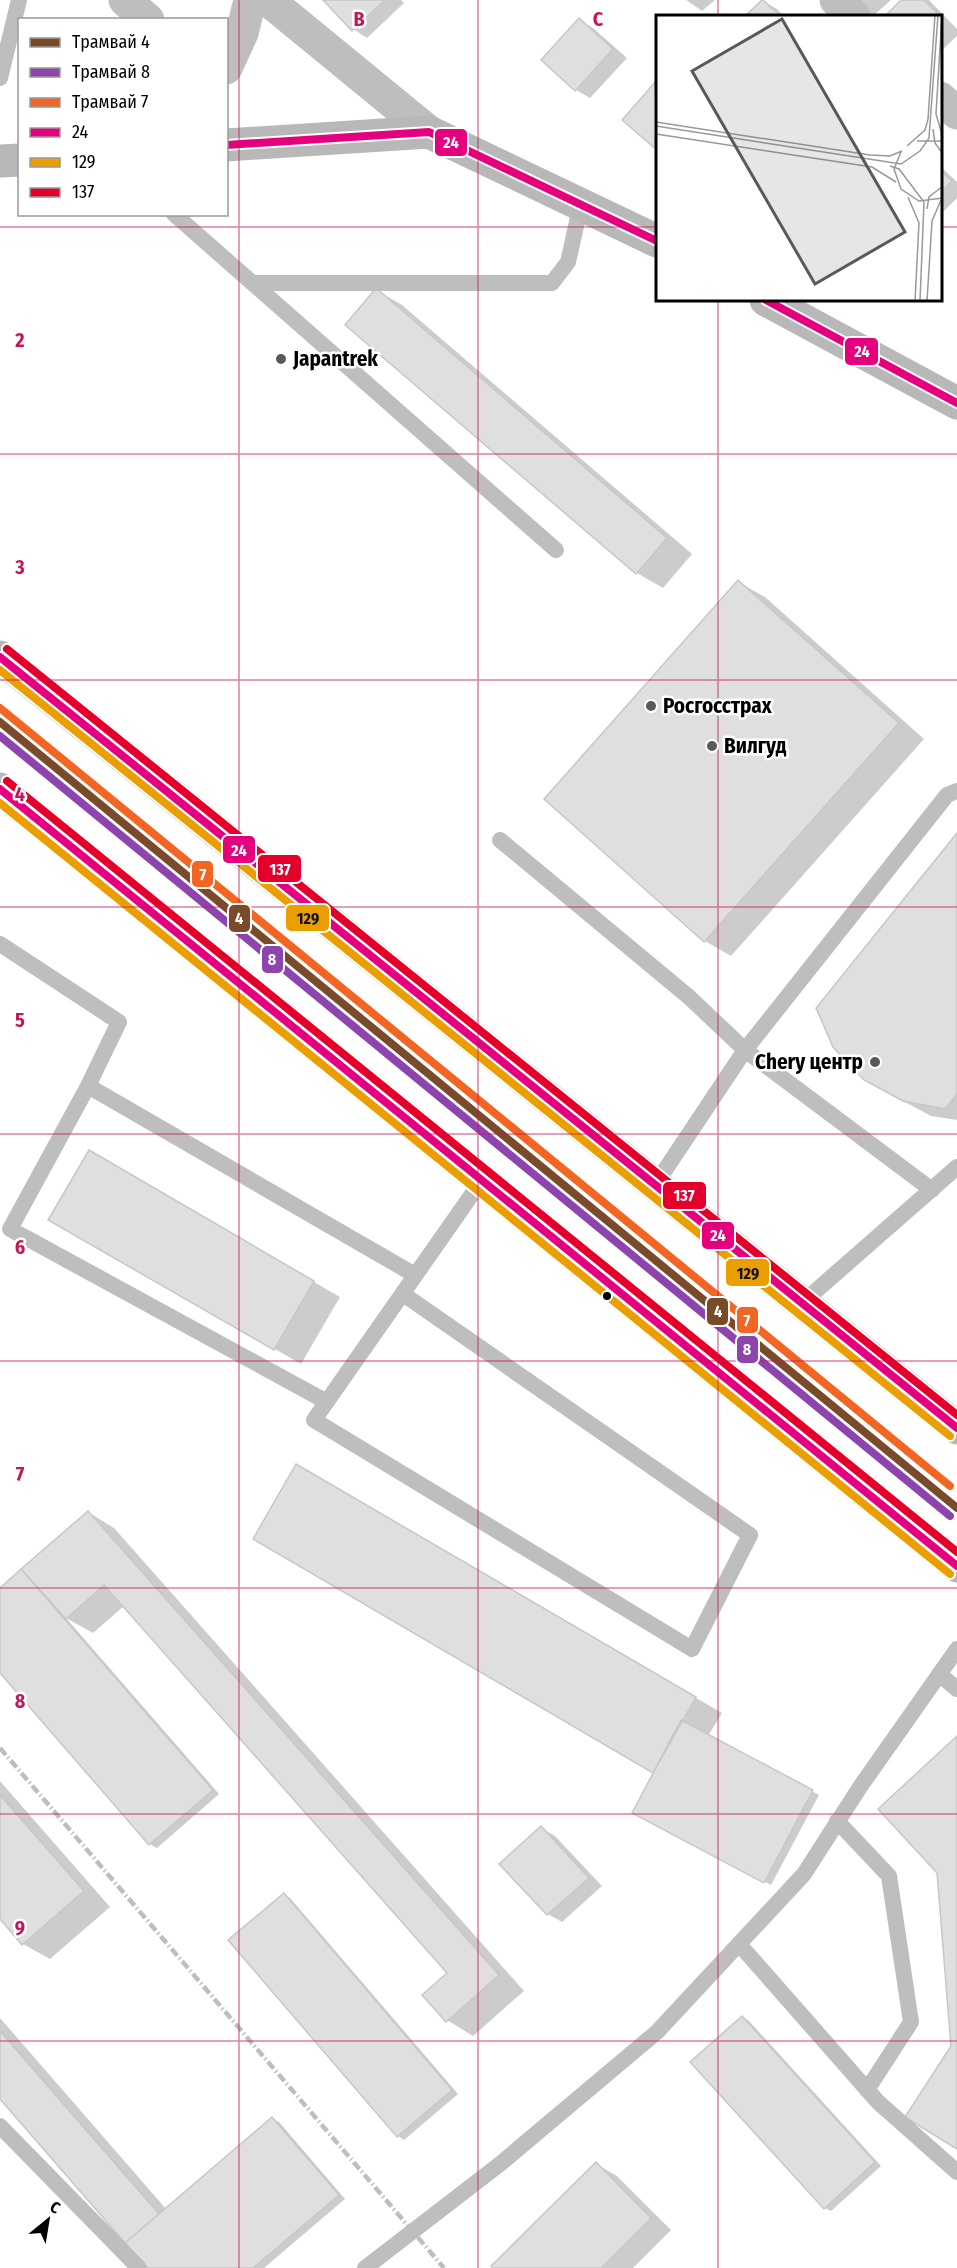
<svg xmlns="http://www.w3.org/2000/svg" width="957" height="2268" viewBox="0 0 957 2268" font-family="'Fira Sans Condensed',sans-serif">
  <rect width="100%" height="100%" fill="#fff"/>
  <path fill="#0003" d="M325 0H401L404 3 367 38 353 29Z
    M686 0H715L702 11Z
    M852 0H891L873 16Z
    M904 0H929L957 29V36L940 52V16H887Z
    M763 1 777 9 784 16H747Z
    M579 20 593 28 627 58 590 98 576 90Z
    M940 166 957 182V198L940 215Z
    M376 290 402 305 692 554 663 588 637 573Z
    M738 582 765 597 924 739 731 956 705 941 546 799Z
    M957 836V1120L931 1116 892 1095Z
    M89 1152 340 1297 301 1364 51 1220Z
    M297 1466 722 1713 708 1736 819 1795 771 1885 634 1813 655 1772 255 1538Z
    M88 1512 114 1528 524 1991 473 2036 447 2020 449 1973 124 1606 93 1633 66 1618 219 1794 157 1848 150 1844 0 1670V1590L21 1571 27 1575Z
    M0 1781 110 1907 50 1959 23 1944 0 1917Z
    M541 1828 555 1836 602 1886 562 1922 548 1914 501 1864Z
    M284 1895 290 1898 458 2094 404 2140 398 2136Z
    M742 2017 749 2021 881 2166 831 2211 825 2208Z
    M0 2018 167 2210 272 2119 279 2122 345 2199 264 2268H150L0 2097Z
    M596 2164 617 2176 671 2230 633 2268H495Z"/>
  <path fill="#dfdfdf" stroke="#c7c7c7" stroke-width="1.5" d="M323 0H385L352 31Z
    M762 0H763L780 16H745Z
    M901 0H924L940 16H885Z
    M579 18 613 49 575 91 541 60Z
    M657 80V150L622 120Z
    M940 170 952 181 940 193Z
    M376 288 667 538 636 574 345 325Z
    M738 580 899 723 704 942 544 799Z
    M957 833V1094L945 1109 903 1101 864 1080 833 1047 816 1008Z
    M89 1150 314 1281 274 1350 48 1220Z
    M296 1464 696 1697 653 1773 253 1539Z
    M88 1511 499 1975 446 2022 422 1995 447 1973 104 1585 66 1619 21 1569Z
    M21 1569 213 1790 149 1845 0 1673V1588Z
    M681 1720 813 1790 764 1883 632 1813Z
    M957 1736V2149L905 2117 951 2046 937 1873 878 1809Z
    M0 1795 84 1891 22 1945 0 1919Z
    M541 1826 589 1878 547 1915 499 1864Z
    M284 1893 452 2090 397 2137 228 1940Z
    M742 2016 875 2162 824 2209 690 2062Z
    M0 2031 159 2214 125 2243 0 2099Z
    M272 2117 339 2195 253 2268H148L125 2243Z
    M596 2162 651 2218 601 2268H493L491 2266Z"/>
  <g fill="none" stroke-linecap="round" stroke-linejoin="round">
    <path stroke="#bebebe" stroke-width="16" d="M0 78 19 0
      M174 214 556 550
      M253 283H552L568 262 581 204
      M500 840 689 997 745 1050 655 1185
      M0 944 119 1022 88 1086
      M932 1190 745 1050 947 795 957 791
      M403 1294 750 1535 692 1649 314 1420 482 1180
      M802 1303 957 1167
      M327 1402 10 1229 88 1086 415 1275
      M939 1674 957 1689
      M837 1821 889 1876 911 2022 867 2090
      M739 1944 878 2102 957 2172
      M0 2126 139 2268
      M365 2268 500 2164 657 2032 804 1874 860 1787 957 1649"/>
    <path stroke="#bebebe" stroke-width="33" d="M125 0 148 20
      M268 0 429 132
      M836 0 854 16
      M226 68 242 33 250 0
      M940 98 957 113"/>
    <path stroke="#b8b8b8" stroke-width="33" d="M226 145 429 132 657 241
      M0 161 20 160
      M766 300 957 403
      M0 657 957 1428
      M0 789 957 1566"/>
    <path stroke="#bebebe" stroke-width="4.5" stroke-dasharray="9 3 1.5 3" stroke-linecap="butt" d="M0 1748 444 2268"/>
    <g stroke="#fff" stroke-width="12">
      <path id="bus-1" d="M226 145 429 132 657 241
        M766 300 957 403
        M0 657 957 1428
        M0 789 957 1566"/>
    </g>
    <g stroke="#fff" stroke-width="12">
      <path id="bus-2" d="M0 670 950 1436
        M0 803 950 1574"/>
    </g>
    <g stroke="#fff" stroke-width="12">
      <path id="bus-3" d="M7 649 957 1415
        M7 781 957 1552"/>
    </g>
    <use href="#bus-1" stroke="#e5007d" stroke-width="8"/>
    <use href="#bus-2" stroke="#eb9e00" stroke-width="8"/>
    <use href="#bus-3" stroke="#e4002b" stroke-width="8"/>
    <g stroke="#fff" stroke-width="12">
      <path id="tram-1" d="M0 722 957 1508"/>
    </g>
    <g stroke="#fff" stroke-width="12">
      <path id="tram-2" d="M0 736 950 1516"/>
    </g>
    <g stroke="#fff" stroke-width="12">
      <path id="tram-3" d="M0 708 950 1486"/>
    </g>
    <use href="#tram-1" stroke="#7a4b2a" stroke-width="8"/>
    <use href="#tram-2" stroke="#8e44ad" stroke-width="8"/>
    <use href="#tram-3" stroke="#f26522" stroke-width="8"/>
  </g>
  <path fill="none" stroke="#c2185b" stroke-width="1.5" stroke-opacity="0.55" d="M239 0V2268M478 0V2268M718 0V16M0 227H657M940 227H957M718 300V2268M0 454H957M0 680H957M0 907H957M0 1134H957M0 1361H957M0 1588H957M0 1814H957M0 2041H957"/>
  <g fill="#595959" stroke="#fff" stroke-width="2">
    <circle cx="281" cy="359" r="6"/>
    <circle cx="651" cy="706" r="6"/>
    <circle cx="712" cy="746" r="6"/>
    <circle cx="875" cy="1062" r="6"/>
  </g>
  <circle fill="#000" stroke="#fff" stroke-width="2" cx="607" cy="1296" r="5"/>
  <g text-anchor="middle" stroke-width="5" stroke-linejoin="round" paint-order="stroke">
    <g font-size="21" font-weight="bold" fill="#000" stroke="#fff" text-anchor="start">
      <text x="293" y="366">Japantrek</text>
      <text x="663" y="713">Росгосстрах</text>
      <text x="724" y="753">Вилгуд</text>
      <text x="863" y="1069" text-anchor="end">Chery центр</text>
    </g>
  </g>
  <g transform="translate(656 15)">
    <rect width="286" height="286" fill="#fff"/>
    <path fill="none" stroke="#999" stroke-width="1.5" d="M286 0 280 99 287 123M0 107 214 140 234 141 246 136M0 111 245 149 264 136 273 123 282 0M277 114 279 128 287 139M0 119 216 152 240 167M261 126H287M251 131 269 115 272 104 279 0M245 137 238 154 245 174 263 186 287 183M234 151 243 154 268 187 264 286M252 182 263 208 259 286M271 194 273 182 287 171M271 286 276 206 285 185"/>
    <path fill="#595959" fill-opacity="0.15" stroke="#595959" stroke-width="3" d="M126 4 249 217 159 269 36 56Z"/>
    <rect width="286" height="286" fill="none" stroke="#000" stroke-width="3"/>
  </g>
  <g font-size="20" text-anchor="middle" font-weight="bold" fill="#c2185b" stroke="#fff" stroke-width="5" stroke-linejoin="round" paint-order="stroke">
    <text x="359" y="26">B</text>
    <text x="598" y="26">C</text>
    <text x="20" y="347">2</text>
    <text x="20" y="574">3</text>
    <text x="20" y="801">4</text>
    <text x="20" y="1027">5</text>
    <text x="20" y="1254">6</text>
    <text x="20" y="1481">7</text>
    <text x="20" y="1708">8</text>
    <text x="20" y="1935">9</text>
  </g>
  <g stroke="#fff" stroke-width="2">
    <rect x="434" y="128" width="34" height="29" rx="6" fill="#e5007d"/>
    <rect x="844" y="337" width="35" height="29" rx="6" fill="#e5007d"/>
    <rect x="222" y="835" width="34" height="29" rx="6" fill="#e5007d"/>
    <rect x="257" y="854" width="45" height="29" rx="6" fill="#e4002b"/>
    <rect x="191" y="860" width="23" height="28" rx="6" fill="#f26522"/>
    <rect x="285" y="904" width="45" height="28" rx="6" fill="#eb9e00"/>
    <rect x="228" y="904" width="23" height="29" rx="6" fill="#7a4b2a"/>
    <rect x="261" y="945" width="23" height="29" rx="6" fill="#8e44ad"/>
    <rect x="662" y="1181" width="45" height="29" rx="6" fill="#e4002b"/>
    <rect x="701" y="1221" width="34" height="29" rx="6" fill="#e5007d"/>
    <rect x="725" y="1258" width="45" height="29" rx="6" fill="#eb9e00"/>
    <rect x="706" y="1297" width="23" height="29" rx="6" fill="#7a4b2a"/>
    <rect x="736" y="1306" width="23" height="28" rx="6" fill="#f26522"/>
    <rect x="736" y="1335" width="23" height="29" rx="6" fill="#8e44ad"/>
  </g>
  <g font-size="16" text-anchor="middle" font-weight="bold" fill="#fff">
    <text x="451" y="148">24</text>
    <text x="862" y="357">24</text>
    <text x="239" y="856">24</text>
    <text x="280" y="875">137</text>
    <text x="203" y="880">7</text>
    <text x="239" y="924">4</text>
    <text x="272" y="965">8</text>
    <text x="684" y="1201">137</text>
    <text x="718" y="1241">24</text>
    <text x="718" y="1317">4</text>
    <text x="747" y="1326">7</text>
    <text x="747" y="1355">8</text>
  </g>
  <g font-size="16" text-anchor="middle" font-weight="bold" fill="#111">
    <text x="308" y="924">129</text>
    <text x="748" y="1279">129</text>
  </g>
  <rect x="18" y="18" width="210" height="198" fill="#ffffff" stroke="#999999" stroke-width="1.5"/>
  <rect x="30" y="38" width="30" height="9" fill="#7a4b2a" stroke="#999999" stroke-width="1.5"/>
  <text x="72" y="48" font-size="18" fill="#000000">Трамвай 4</text>
  <rect x="30" y="68" width="30" height="9" fill="#8e44ad" stroke="#999999" stroke-width="1.5"/>
  <text x="72" y="78" font-size="18" fill="#000000">Трамвай 8</text>
  <rect x="30" y="98" width="30" height="9" fill="#f26522" stroke="#999999" stroke-width="1.5"/>
  <text x="72" y="108" font-size="18" fill="#000000">Трамвай 7</text>
  <rect x="30" y="128" width="30" height="9" fill="#e5007d" stroke="#999999" stroke-width="1.5"/>
  <text x="72" y="138" font-size="18" fill="#000000">24</text>
  <rect x="30" y="158" width="30" height="9" fill="#eb9e00" stroke="#999999" stroke-width="1.5"/>
  <text x="72" y="168" font-size="18" fill="#000000">129</text>
  <rect x="30" y="188" width="30" height="9" fill="#e4002b" stroke="#999999" stroke-width="1.5"/>
  <text x="72" y="198" font-size="18" fill="#000000">137</text>
  <g transform="translate(48 2220) rotate(30)" stroke="#ffffff" stroke-width="4.5" paint-order="stroke">
  <path d="M0-4.5L10 22L0 15L-10 22Z" fill="#000000"/>
  <text y="-9" font-size="16" font-weight="bold" text-anchor="middle" fill="#000000">С</text>
  </g>
</svg>
